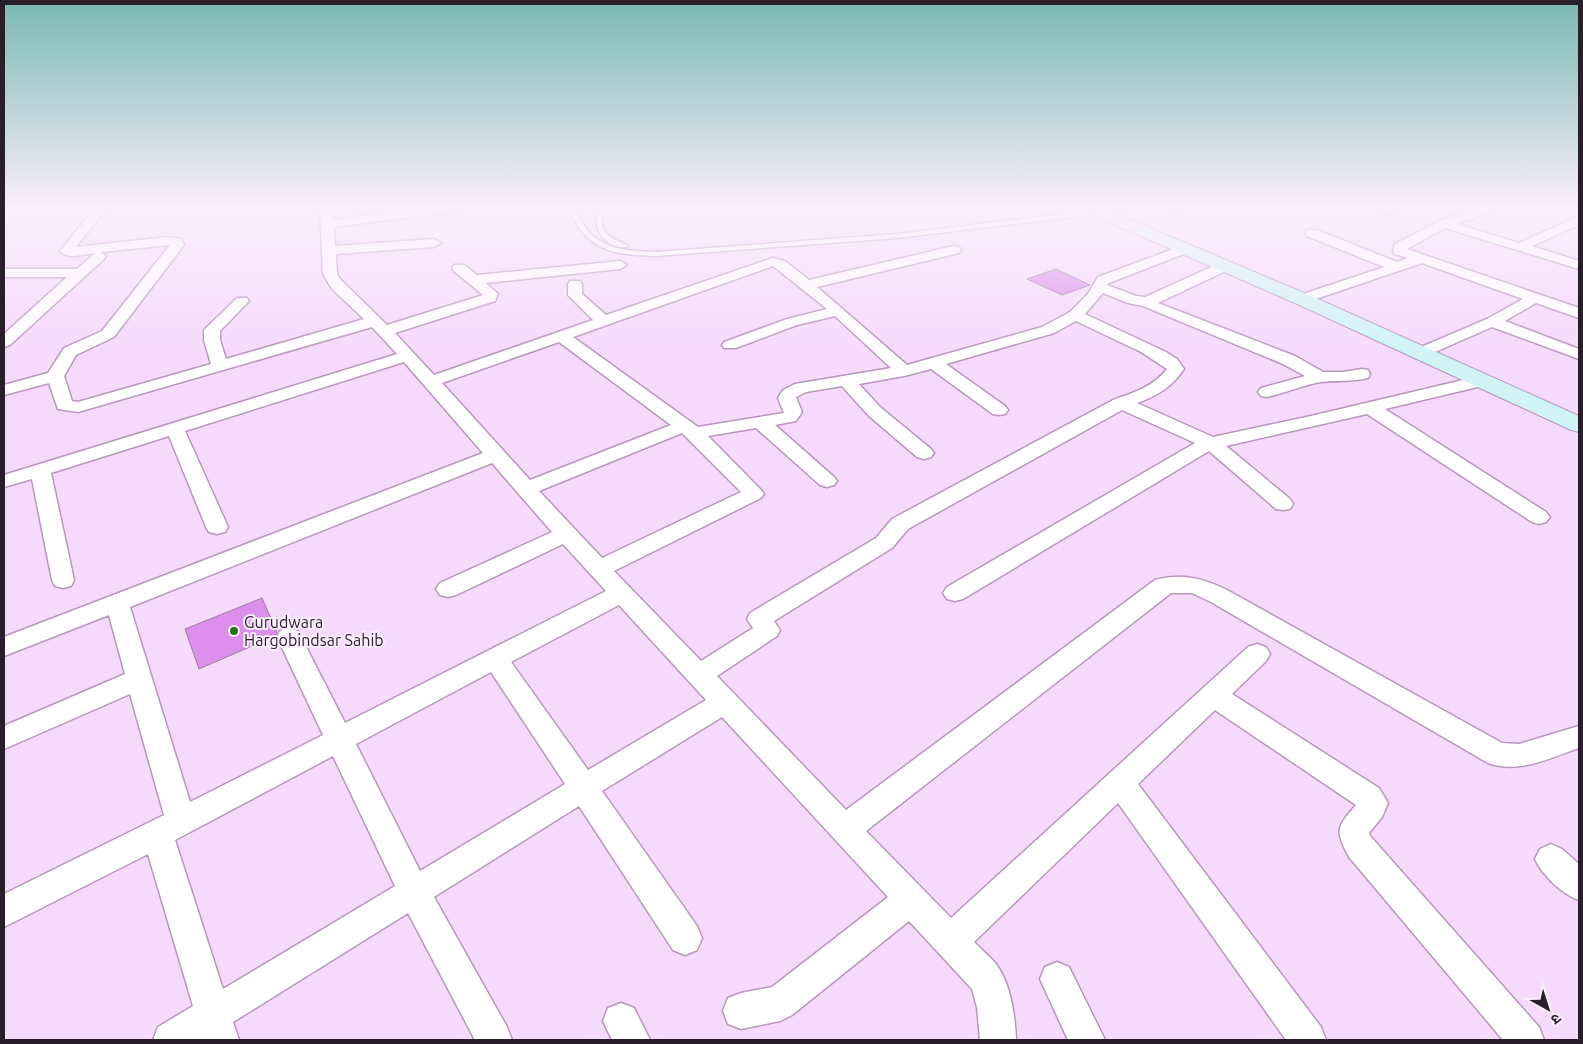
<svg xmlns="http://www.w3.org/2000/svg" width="1583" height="1044" viewBox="0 0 1583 1044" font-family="Ubuntu,'Noto Sans Devanagari',sans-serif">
  <rect width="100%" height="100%" fill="#f6dafb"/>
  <path fill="#dc8fea" stroke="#9d7da3" d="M1056 269 1090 285 1062 295 1027 279Z
    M262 598 277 632 275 636 199 669 185 629Z"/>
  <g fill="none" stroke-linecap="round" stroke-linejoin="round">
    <g stroke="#b897bd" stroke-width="3">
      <path id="lane" d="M566 207H572C578 215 583 225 590 233 607 251 633 251 656 252L897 234 1098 210 1101 212 1098 214 897 238 656 256C632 255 604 255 586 236 578 228 573 217 566 207Z
        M600 207H606C596 229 607 237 627 245V247C605 249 590 228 600 207Z"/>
    </g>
    <g stroke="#b897bd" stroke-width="3">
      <path id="street" d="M96 207H108L76 247 167 237 181 239 184 245 114 337 76 355 64 376 72 401 78 402 211 364 204 340V330L237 298H247L249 301 220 331V340L226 359 364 319 332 289 323 274 320 207H332L333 220 434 207H466L460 211 334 227 335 246 434 239 441 243 434 247 336 254 337 274 340 279 387 325 483 295 454 271 452 268 454 265H464L477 275 620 261 627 265 620 269 486 283 498 294 495 301 395 333 434 375 593 320 568 295V284L570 281H580L582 284V294L606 315 773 258 785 261 809 280 954 246 959 247 961 250 959 253 817 287 907 365 1042 327 1070 312 1088 294 1098 277 1184 245 1191 249 1189 252 1109 283 1107 285 1136 296 1145 297 1220 263H1230L1232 266 1230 269 1158 303 1295 356 1323 372H1343L1362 369 1368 370 1370 374 1368 378C1352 382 1337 380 1321 382 1303 385 1285 393 1267 397L1261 396 1258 392 1261 388 1305 376 1283 364 1143 306 1128 303 1103 293 1085 314 1166 352 1177 359 1184 369C1172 387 1157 396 1137 403L1213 437 1311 416 1480 376 1486 377 1489 381 1486 385 1385 409 1546 512 1550 517 1546 522 1539 524 1532 522 1367 414 1226 446 1290 499 1293 504 1290 509 1283 510 1276 509 1209 451 963 599 955 601 947 599 943 593 947 587 1195 443 1122 410 908 529 892 548 774 621 780 630 777 636 717 676 846 810 1155 580C1181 573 1203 578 1227 590L1502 743 1519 744 1579 726V748C1550 758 1519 774 1488 763L1211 602 1192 593H1171L866 831 951 918 1248 647 1257 644 1266 647 1270 654 1266 661 1232 694 1379 788 1388 803 1382 817 1369 833 1371 837 1539 1027 1544 1040H1503L1349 857C1335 830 1336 828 1356 805L1215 710 1138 784 1321 1027 1326 1040H1286L1118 803 974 942C981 949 989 956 996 964 1011 984 1015 1016 1016 1040H980L977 1007 972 989 909 921 792 1015 780 1021 741 1029 728 1024 723 1011 728 998 741 993 772 987 888 897 722 717 602 791 697 926 702 938 697 950 685 955 673 950 579 806 434 897 507 1027 512 1040H475L408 913 233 1022 239 1040H153L158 1027 193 1006 148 854 4 927V894L164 815 130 694 4 749V726L125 674 109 615 4 656V637L483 453 404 362 185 431 228 527 225 532 217 534 209 532 206 527 169 436 51 473 74 580 71 586 63 588 55 586 52 580 32 479 4 487V475L397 354 372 327 78 412 58 409 49 383 4 395V385L48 373 64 348 102 331 170 245 101 252 106 256 104 259 10 345 4 347V334L67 277H4V269H77L95 253C84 254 67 260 60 251ZM773 266 827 309 787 319 724 342 722 345 724 348H736L797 325 835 316 891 368 795 384 783 390 778 398 784 413 698 427 573 337ZM1076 321 1141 352 1167 369C1154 386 1134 393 1115 399L892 519 876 538 750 613 747 619 753 628 701 661 614 571 761 498 764 494 761 490 708 436 756 428 820 485 827 487 834 485 837 481 834 477 775 425 796 421 802 412 796 397 806 392 842 386 868 415 917 457 924 459 931 457 934 453 931 449 880 407 859 384 904 376 931 369 993 414 999 415 1005 414 1008 410 1005 406 946 364 1054 333ZM559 342 671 425 530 480 442 383ZM682 433 741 492 602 558 539 491ZM492 463 552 532 440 583 436 589 440 595 448 597 456 595 563 544 606 591 345 723 298 631 289 628 280 631 277 637 323 735 190 802 130 607ZM619 605 706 700 588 770 511 662ZM491 672 565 784 420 871 356 744ZM333 756 395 886 223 989 175 840Z
        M1168 207H1183L1184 208 1178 212 1170 210Z
        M1376 207H1393L1397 210 1391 214 1378 210Z
        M1481 207H1498L1496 210 1457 224 1519 243 1579 216V225L1532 246 1579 261V269L1445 228 1407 249 1579 308V318L1536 303 1505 321 1579 349V359L1492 327 1426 356H1414L1412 353 1414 350 1487 319 1523 299 1422 263 1307 302H1297L1295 299 1297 296 1384 267 1307 236 1306 233 1307 230H1317L1397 262 1408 258 1395 254 1393 251 1395 244 1440 221Z
        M1551 844 1562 849 1579 864V900C1562 894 1543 876 1535 859L1540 849Z
        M1057 962 1069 967 1105 1040H1068L1040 979 1045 967Z
        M621 1003 634 1008 650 1040H612L603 1021 608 1008Z"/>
    </g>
    <g stroke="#b897bd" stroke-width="2">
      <path id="secondary" d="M1079 207H1100L1309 295 1579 416V432L1571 430 1295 303 1081 210Z"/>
    </g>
    <use href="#lane" fill="#fff" fill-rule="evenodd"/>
    <use href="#street" fill="#fff" fill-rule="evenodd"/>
    <use href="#secondary" fill="#d0f4f6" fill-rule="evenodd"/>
  </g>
  <linearGradient id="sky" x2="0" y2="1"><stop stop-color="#78b9b4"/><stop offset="0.59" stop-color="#fbeefd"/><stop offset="1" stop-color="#fbeefd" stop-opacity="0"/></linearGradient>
  <rect width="1583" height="353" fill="url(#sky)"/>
  <circle fill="#217016" stroke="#fbedfe" stroke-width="2" cx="234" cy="631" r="5"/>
  <g text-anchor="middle" stroke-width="4" stroke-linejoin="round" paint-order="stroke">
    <g font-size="16" fill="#2a1d2c" stroke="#fbedfe" text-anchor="start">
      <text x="244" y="628">Gurudwara<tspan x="244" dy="18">Hargobindsar Sahib</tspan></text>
    </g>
  </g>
  <rect width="1583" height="1044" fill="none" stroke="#2a1d2c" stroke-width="10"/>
  <g transform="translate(1548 1009) rotate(141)" stroke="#fbedfe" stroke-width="4" paint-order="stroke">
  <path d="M0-4L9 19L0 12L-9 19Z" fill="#2a1d2c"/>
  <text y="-8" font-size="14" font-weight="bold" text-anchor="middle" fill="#2a1d2c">उ</text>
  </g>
</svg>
